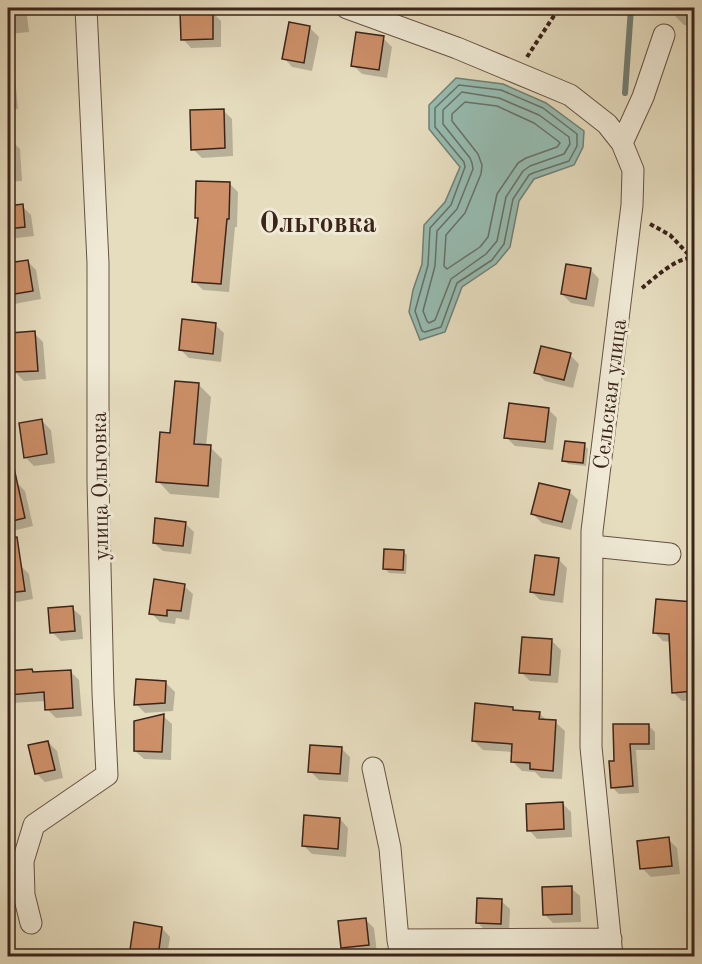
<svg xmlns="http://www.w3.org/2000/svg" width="702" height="964" viewBox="0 0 702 964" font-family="'Old Standard TT',serif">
  <rect width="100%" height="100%" fill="#e6ddbf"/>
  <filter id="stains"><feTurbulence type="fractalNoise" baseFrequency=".00333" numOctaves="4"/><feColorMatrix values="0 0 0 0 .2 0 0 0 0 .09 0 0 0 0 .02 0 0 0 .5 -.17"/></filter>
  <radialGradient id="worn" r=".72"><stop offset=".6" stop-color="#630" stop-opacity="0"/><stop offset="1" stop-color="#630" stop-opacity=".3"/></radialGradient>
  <path fill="#96bcb1" stroke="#727f75" stroke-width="1.5" d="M456 78 503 84 546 103 584 131 583 147 574 165 534 179 519 201 510 247 496 264 462 287 445 332 420 340 409 312 413 290 422 264 424 225 445 202 460 167 429 129V105Z"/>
  <path fill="#0003" d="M8 8H26L29 32 8 34Z
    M677 8H694V27L684 25 675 16Z
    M212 12 221 21V47L191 48 183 39Z
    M290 24 310 28 319 37 312 71 292 67 284 58Z
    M383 38 392 47 387 78 362 74 353 65Z
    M8 68 15 76 18 109 8 110Z
    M223 110 232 119 233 156 202 158 193 149Z
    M8 140H11L20 149 22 181 8 182Z
    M229 183 238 192 237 227H235L229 292 203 290 194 281 200 220 197 217Z
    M22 206 31 215 34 236 8 239V207Z
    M27 261 36 270 41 299 14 304 8 297V264Z
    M591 270 599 279 594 307 571 303 562 294Z
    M215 325 224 333 221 362 189 358 180 349Z
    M34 333 43 342 46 379 24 381 15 372Z
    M570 355 579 364 573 388 545 381 536 372Z
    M199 385 211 397 206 446 210 447 222 459 219 498 170 494 158 481 171 435Z
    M548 409 557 418 553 450 515 446 506 437Z
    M42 421 51 430 55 463 34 466 25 457Z
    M584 445 588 449 586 466 568 464 564 460Z
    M16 482 25 491 33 526 8 532V484Z
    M569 491 578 500 571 530 542 523 533 514Z
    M185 523 194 532 191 554 163 551 154 543Z
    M403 551 407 555 406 574 389 573 385 569Z
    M558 559 567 568 563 603 540 600 532 592Z
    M20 565 29 574 33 599 17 602 8 593V567Z
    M184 586 193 594 189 620 176 618 175 624 160 622 151 613Z
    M657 600 694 604V700L682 701 673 692 671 642 663 641 654 632Z
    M72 608 81 616 83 639 61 641 52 632Z
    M552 641 561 650 558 683 530 681 521 672Z
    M32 671 34 673 70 671 79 680 82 716 56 718 47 709 46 701 11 703 8 700V673Z
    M166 683 175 692 173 711 145 713 136 704Z
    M512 708 516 712 539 713 547 721 555 722 565 731 562 779 541 778 535 772 522 771 513 762V752L483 750 473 740Z
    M163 716 172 724 171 760 144 759 135 751Z
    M648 725 655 732V750H636L639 793 619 794 613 788 616 762 615 726Z
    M48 742 57 751 63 778 45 782 36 773Z
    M341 748 350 757 348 782 319 780 310 771Z
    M562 803 571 812 572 837 537 839 529 830Z
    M340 819 348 828 346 857 312 854 304 846Z
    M668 839 677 848 680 874 651 877 642 868Z
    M571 888 580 896 581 922 553 923 544 914Z
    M501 901 510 909 509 932 486 931 477 922Z
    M365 919 374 928 377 953 351 956 342 947Z
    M162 928 170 937 167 956H130Z"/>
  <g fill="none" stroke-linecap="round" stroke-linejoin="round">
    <path stroke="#687066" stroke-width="1.5" d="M459 85 501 90 543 108 577 134V146L569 161 533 173 529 175 513 199 504 244 492 260 457 283 441 327 425 332 422 331 415 311 428 265 430 228 451 205 465 167 464 162 435 127V108Z
      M462 92 499 98 539 115 569 137 570 144 564 154 530 166 523 171 506 197 497 241 486 254 451 279 435 320 429 323 427 321 423 311 435 266 437 231 457 209 473 169 472 163 470 158 443 124V110Z
      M465 102 497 106 534 123 558 141 560 143 557 147 526 158 518 163 497 194 488 237 480 247 447 269 444 266 446 235 465 213 481 174 482 165 478 154 452 121V114Z"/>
    <path stroke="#727f75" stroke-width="6" d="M625 93 631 8"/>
  </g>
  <path fill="#cd9069" stroke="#3b241a" stroke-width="1.5" d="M180 11H213V39L181 40Z
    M289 22 310 26 304 63 282 59Z
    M356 32 384 36 379 70 351 66Z
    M224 109 225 148 191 150 190 110Z
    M196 181 230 182 229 219H227L221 284 192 282 198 218H195Z
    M23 204 25 227 8 229V206Z
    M28 260 33 291 8 295V263Z
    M566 264 591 268 586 299 561 294Z
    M182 319 216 323 213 354 179 350Z
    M35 331 38 371 13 372 10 333Z
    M541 346 571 353 564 380 534 373Z
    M175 381 199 383 194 444 211 445 208 486 156 482 160 432 170 433Z
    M509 403 549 408 545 442 504 438Z
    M42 419 47 454 24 458 19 423Z
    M565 441 585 443 583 463 562 461Z
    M14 468 25 518 8 522V469Z
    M539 483 570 490 562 522 531 514Z
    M155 518 186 522 183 546 153 543Z
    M17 537 25 591 8 593V538Z
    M384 549 404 550 403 570 383 569Z
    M535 555 559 558 554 595 530 592Z
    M154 579 185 584 181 611 167 610V616L149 614Z
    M656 599 694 602V691L672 693 669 634 653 633Z
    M73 606 75 631 50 633 48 608Z
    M522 637 552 639 550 675 519 673Z
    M32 669 33 672 71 670 73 708 45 710 44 692 8 695V671Z
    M136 679 166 681 165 703 134 705Z
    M475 703 513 707V710L540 712 539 719 556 720 553 771 530 769V763L511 762 512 744 472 741Z
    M164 714 162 752 134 751V721Z
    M613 724H649V744H630L633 786 611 788 609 761H614Z
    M48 741 55 770 35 774 28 745Z
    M310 745 342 747 340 774 308 772Z
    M563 802 564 829 527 831 526 804Z
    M304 815 340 818 338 849 302 846Z
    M669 837 672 866 640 869 637 841Z
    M572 886V914L543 915 542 887Z
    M477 898 502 899 501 924 476 923Z
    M366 918 369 945 341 948 338 921Z
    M134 922 162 927 158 957H129Z"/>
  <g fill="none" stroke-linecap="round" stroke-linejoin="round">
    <g stroke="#665243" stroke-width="23">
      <path id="minor" d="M347 8 457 48 570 95 607 124 622 143 633 170 632 205 592 531 591 747 612 956
        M622 143 643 97 664 35
        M592 546 670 554
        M373 768 390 848 398 940 401 956
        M31 923 24 895 23 861 34 825 107 775 103 693 98 482V263L86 8
        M398 940 611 939"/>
    </g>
    <path stroke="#3b241a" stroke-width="4" stroke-dasharray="4.5 3" stroke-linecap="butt" d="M527 57 559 8
      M650 224 670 235 691 257
      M642 288C656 277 676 257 694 258"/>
    <use href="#minor" stroke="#efe9d5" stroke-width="21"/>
  </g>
  <g text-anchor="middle" stroke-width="6" stroke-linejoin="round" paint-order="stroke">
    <g font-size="22" fill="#3b241a" stroke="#efe9d5">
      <text transform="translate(609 394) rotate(-83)" y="8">Сельская улица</text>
      <text transform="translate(99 486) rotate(-91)" y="8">улица Ольговка</text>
    </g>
    <g font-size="28" font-weight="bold" fill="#3b241a" stroke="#efe9d5">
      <text x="318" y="232">Ольговка</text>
    </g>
  </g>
  <rect width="702" height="964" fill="none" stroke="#e6ddbf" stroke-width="30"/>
  <rect x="9" y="9" width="684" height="946" fill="none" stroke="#3b241a" stroke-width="3"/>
  <rect x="15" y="15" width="672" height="934" fill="none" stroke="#3b241a" stroke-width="1.5"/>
  <rect width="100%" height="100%" filter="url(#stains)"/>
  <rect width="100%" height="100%" fill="url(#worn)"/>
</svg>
